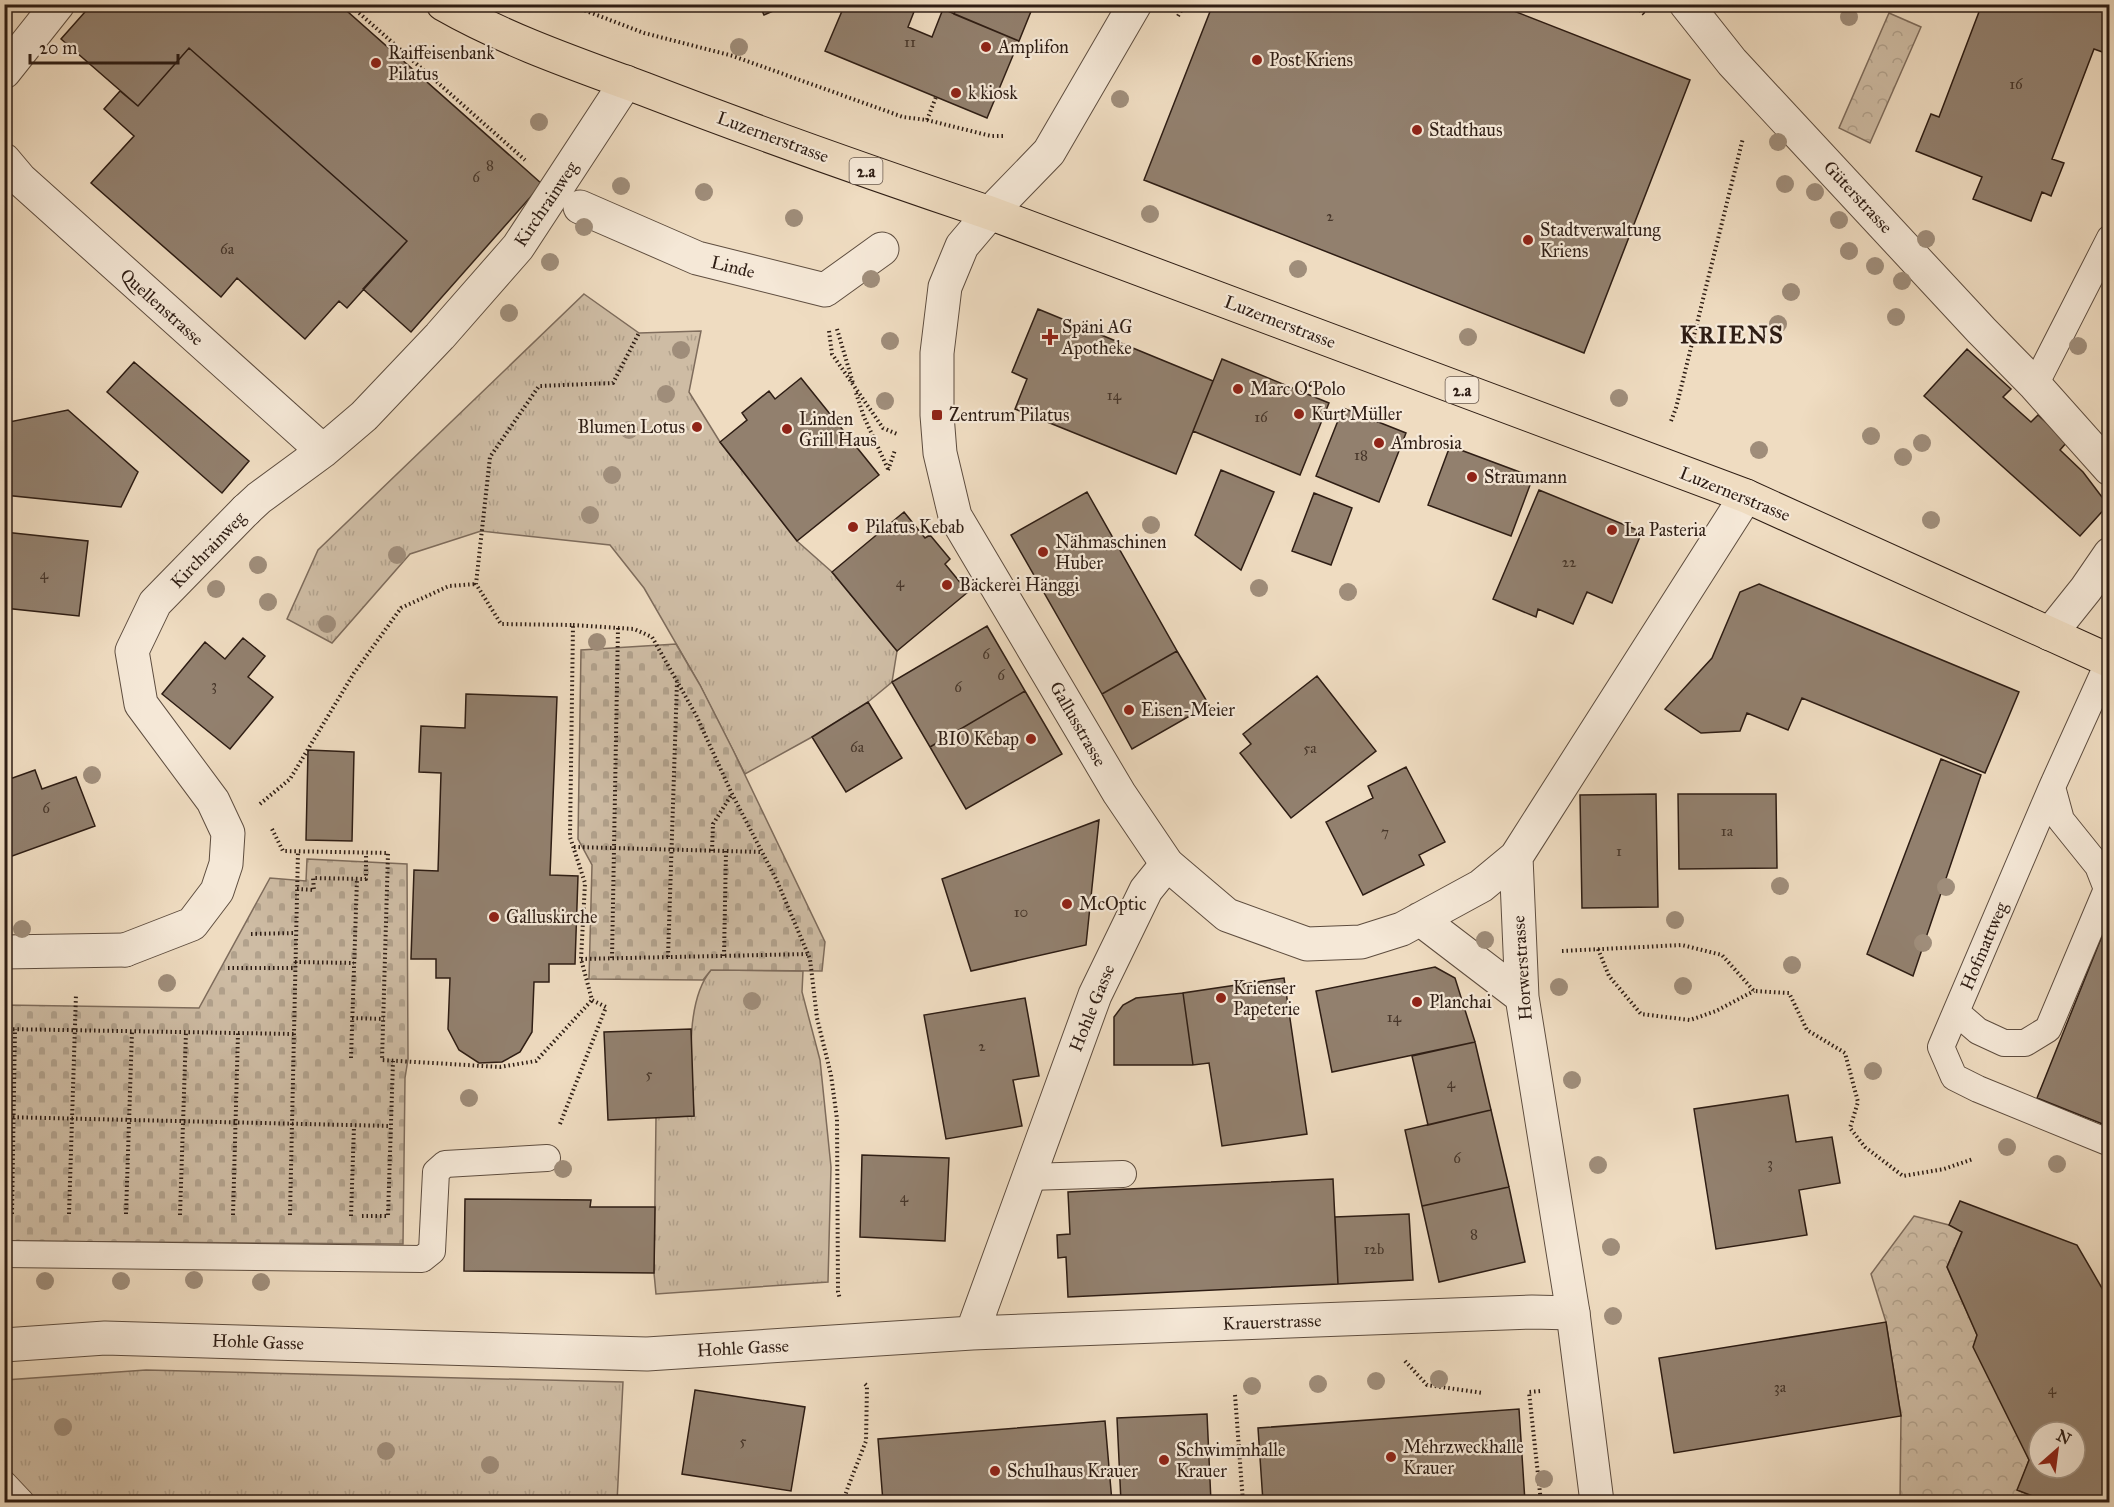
<svg xmlns="http://www.w3.org/2000/svg" width="2114" height="1507" viewBox="0 0 2114 1507" font-family="'IM FELL Great Primer',serif">
  <defs>
    <pattern id="grass-tufts" width="24" height="20" patternUnits="userSpaceOnUse" patternTransform="scale(1.5)"><rect width="24" height="20" fill="#cebca4"/><path d="M3 7l-1-3M5 7V3M7 7l1-3M15 17l-1-3M17 17v-4M19 17l1-3" fill="none" stroke="#b1a18c"/></pattern>
    <pattern id="cemetery-stones" width="16" height="16" patternUnits="userSpaceOnUse" patternTransform="scale(1.5)"><rect width="16" height="16" fill="#cebca4"/><path d="M2 7V4a2 2 0 0 1 4 0v3zM10 15v-3a2 2 0 0 1 4 0v3z" fill="#b1a18c"/></pattern>
    <pattern id="park-crowns" width="20" height="18" patternUnits="userSpaceOnUse" patternTransform="scale(1.5)"><rect width="20" height="18" fill="#cebca4"/><path d="M2 6a3 3 0 1 1 6 0M12 15a3 3 0 1 1 6 0" fill="none" stroke="#b1a18c"/></pattern>
  </defs>
  <rect width="100%" height="100%" fill="#efdcc1"/>
  <filter id="stains"><feTurbulence type="fractalNoise" baseFrequency=".00333" numOctaves="4"/><feColorMatrix values="0 0 0 0 .2 0 0 0 0 .09 0 0 0 0 .02 0 0 0 .5 -.17"/></filter>
  <radialGradient id="worn" r=".72"><stop offset=".6" stop-color="#630" stop-opacity="0"/><stop offset="1" stop-color="#630" stop-opacity=".3"/></radialGradient>
  <path fill="url(#grass-tufts)" stroke="#7e6c5c" stroke-width="1.5" d="M584 294 639 333 701 331 689 392 720 442 797 541 832 572 897 651 892 682 868 702 812 737 745 774 700 685 644 588 610 545 481 531 410 554 332 643 287 619 318 550Z
    M711 970 803 971 802 992 820 1060 831 1167 828 1282 656 1294 654 1273 656 1117 694 1116C692 1074 683 1004 711 970Z
    M146 1370 623 1382 617 1502H5V1380Z"/>
  <path fill="url(#cemetery-stones)" stroke="#7e6c5c" stroke-width="1.5" d="M676 644 700 685 733 750 825 942 822 971 711 970 703 980 589 979 592 865 578 839 581 650Z
    M307 859 407 864 408 1059 405 1078 403 1244 5 1241V1005L199 1008 270 878 306 881Z"/>
  <path fill="url(#park-crowns)" stroke="#7e6c5c" stroke-width="1.5" d="M1889 13 1921 27 1870 143 1839 128Z
    M1914 1216 1949 1225 1962 1232 1947 1267 1977 1335 2029 1460 2018 1490 2048 1502H1900L1901 1416 1886 1322 1871 1274Z"/>
  <path fill="#92806e" stroke="#2e1d14" stroke-width="1.5" fill-rule="evenodd" d="M92 4 107 6 109 4H339L542 184 411 332 363 289 407 241 189 48 138 106 61 39Z
    M759 4H789L764 15Z
    M845 4H917L908 27 932 37 943 9 1019 41 987 118 825 51Z
    M958 4H1034L1019 41 954 14Z
    M1213 4H1496L1690 80 1584 353 1144 180Z
    M1982 4H2087L2110 13V50L2108 54 2094 49 2052 159 2064 163 2051 196 2042 192 2031 221 1973 199 1982 177 1916 151 1931 114 1939 117Z
    M2087 4H2110V9L2108 13Z
    M189 48 407 241 347 308 339 301 305 339 237 278 221 297 91 183 134 136 104 109 120 91 138 106Z
    M1038 309 1213 381 1176 474 1015 409 1027 379 1012 372Z
    M1967 349 2011 389 2003 397 2031 422 2038 415 2067 442 2060 450 2083 472 2108 505 2080 536 1924 396Z
    M1222 359 1329 403 1300 475 1193 431Z
    M134 362 249 461 222 493 107 392Z
    M801 378 879 475 797 541 720 442 747 420 742 413 769 391 775 399Z
    M1343 408 1406 433 1379 502 1316 476Z
    M68 410 138 472 121 507 4 495V423Z
    M1450 446 1533 477 1511 536 1428 505Z
    M1221 470 1274 492 1241 570 1195 535Z
    M1539 490 1642 532 1612 603 1587 592 1573 624 1538 609 1536 617 1493 599Z
    M1087 492 1177 651 1102 694 1011 535Z
    M1314 493 1352 508 1331 565 1292 551Z
    M904 512 925 538 930 535 950 559 945 564 968 592 897 651 832 572Z
    M4 532 88 541 79 616 4 608Z
    M1759 584 2019 692 1985 773 1802 698 1788 730 1747 713 1740 731 1701 733 1665 709 1712 658 1740 592Z
    M987 626 1025 691 930 747 892 682Z
    M243 638 265 656 248 677 273 697 230 749 162 694 205 642 225 659Z
    M1177 651 1209 705 1132 749 1102 694Z
    M1317 676 1376 751 1291 818 1240 753 1251 744 1243 734Z
    M1025 691 1062 754 966 809 930 747Z
    M466 694 557 697 550 875 578 876 575 964H549V982H534L532 1032 520 1052 502 1062 479 1063 459 1050 448 1029 450 978H436V959H411L414 870 438 871 441 773 419 772 421 726 465 728Z
    M868 702 902 758 846 792 812 737Z
    M308 750 354 752 352 841 306 840Z
    M1941 759 1981 775 1913 976 1867 954Z
    M1406 767 1445 842 1419 855 1424 865 1363 895 1326 822 1373 798 1368 786Z
    M35 770 42 789 76 777 95 826 4 859V781Z
    M1656 794 1658 907 1582 908 1580 795Z
    M1678 794H1776L1777 868 1679 869Z
    M1099 820 1086 945 971 971 942 879Z
    M2110 835V851L2104 849Z
    M2110 916V1127L2037 1098Z
    M1435 967 1455 978 1475 1042 1332 1072 1316 991Z
    M1284 978 1307 1134 1222 1146 1209 1063 1193 1065 1183 993Z
    M1183 993 1193 1065H1114V1017L1123 1005 1136 998Z
    M1025 998 1039 1076 1013 1080 1022 1126 946 1139 924 1015Z
    M691 1029 694 1116 608 1120 604 1032Z
    M1475 1042 1491 1110 1428 1125 1412 1056Z
    M1788 1095 1796 1142 1832 1137 1840 1183 1799 1190 1807 1235 1716 1249 1694 1109Z
    M1491 1110 1509 1187 1422 1206 1405 1130Z
    M862 1155 949 1158 945 1241 860 1237Z
    M1333 1179 1338 1284 1068 1297 1066 1257 1058 1258 1057 1235 1070 1234 1068 1192Z
    M1509 1187 1525 1262 1439 1282 1422 1206Z
    M465 1199 591 1200 590 1207H655L654 1273 464 1271Z
    M1960 1201 2077 1245 2110 1302V1502H2048L2017 1490 2029 1460 1973 1347 1977 1335 1947 1267 1962 1232 1949 1225ZM2039 1432H2075V1468H2039Z
    M1409 1214 1413 1280 1338 1284 1335 1217Z
    M1886 1322 1901 1416 1674 1453 1659 1358Z
    M695 1390 805 1407 791 1491 682 1474Z
    M1519 1409 1525 1502H1263L1258 1428Z
    M1207 1414 1211 1502H1121L1117 1418Z
    M1105 1421 1112 1502H883L878 1439Z"/>
  <g fill="none" stroke-linecap="round" stroke-linejoin="round">
    <g stroke="#5e4d3f" stroke-width="28">
      <path id="service" d="M2035 385 2110 238
        M2109 661 2052 787 1941 1047 1954 1077 1978 1089 2110 1143
        M1956 1012 1978 1031 2004 1043H2025L2048 1029 2107 889 2098 866 2061 820 2052 787
        M1029 1177 1123 1174
        M4 1254 422 1259 432 1251 436 1172 445 1164 547 1158
        M4 1484 21 1502"/>
    </g>
    <g stroke="#5e4d3f" stroke-width="35">
      <path id="pedestrian" d="M580 207 697 258 825 290 882 249
        M125 950 192 924 217 891 226 864 228 833 213 801 141 704 132 651 155 603 246 510"/>
    </g>
    <g stroke="#5e4d3f" stroke-width="35">
      <path id="minor" d="M1686 4 1732 62 1981 330 2035 385 2110 469
        M4 72 58 4
        M4 160 20 179 323 451
        M990 213 1049 152 1135 4
        M246 510 259 498 323 451 364 416 440 336 518 247 626 82
        M2050 634 2086 589 2110 554
        M4 952 125 950
        M972 1333 1095 995 1146 890 1167 864
        M4 1345 105 1338 647 1354 972 1333 1532 1312 1573 1313"/>
    </g>
    <g stroke="#5e4d3f" stroke-width="35">
      <path id="tertiary" d="M990 213 962 246 945 287 937 353V415L940 453 955 516 1119 793 1167 864 1227 915 1307 944 1361 942 1402 929 1481 886 1516 857
        M1420 919 1522 997
        M1597 1502 1573 1313 1522 997 1516 857 1746 496"/>
    </g>
    <g stroke="#2e1d14" stroke-width="35">
      <path id="primary" d="M443 4C506 40 576 64 644 89 758 133 874 174 990 213L1746 496 2110 661"/>
    </g>
    <path stroke="#2e1d14" stroke-width="4" stroke-dasharray="1.5 3" stroke-linecap="butt" d="M349 4 525 160
      M568 4 644 33 733 56 903 117 927 120 991 136H1003
      M1633 4 1645 15
      M1178 16 1185 4
      M927 120 936 97
      M2110 160 2108 164 2110 165
      M837 329 853 383
      M829 331 832 354 883 428 897 434
      M856 393 864 417 888 469
      M1671 421 1676 408 1743 138
      M888 470 895 450
      M573 625 634 629 652 637 696 715 732 794 777 881 810 959 817 1018 831 1075 837 1119 838 1292 840 1299
      M260 804 290 779 354 673 401 608 449 586 476 584
      M272 829 283 851 388 853 382 1060 500 1067 536 1061 592 1000
      M574 847 762 852
      M712 851 713 824 732 794
      M297 889 314 890 313 878 366 879V853
      M251 934 296 933
      M1598 949 1609 976 1641 1014 1690 1020 1716 1011 1754 991
      M1562 951 1682 945 1722 955 1754 991 1789 993 1807 1030 1845 1053 1858 1102 1850 1128 1865 1147 1903 1176 1944 1169 1973 1159
      M724 956 726 851
      M668 957 677 682
      M612 958 618 628
      M581 959 808 954
      M295 962 354 963
      M228 968H295
      M352 1018 384 1019
      M4 1029 294 1034
      M351 1058 357 879
      M4 1117 391 1126
      M560 1124 606 1007 592 1000 581 959 585 883 570 837 573 625 501 624 476 584 490 457 539 386 613 383 639 333
      M12 1214 15 1029
      M69 1214 76 994
      M126 1214 132 1031
      M180 1215 186 1032
      M233 1215 238 1033
      M290 1215 298 851
      M351 1216 354 1126
      M362 1216H388L393 1061
      M1405 1361 1427 1385 1483 1393
      M1540 1391 1529 1392 1541 1502
      M1235 1395 1243 1502
      M843 1502 848 1487 866 1441 867 1386 864 1383"/>
    <use href="#service" stroke="#f5e8d7" stroke-width="26"/>
    <use href="#pedestrian" stroke="#f5e8d7" stroke-width="33"/>
    <use href="#minor" stroke="#f5e8d7" stroke-width="33"/>
    <use href="#tertiary" stroke="#f5e8d7" stroke-width="33"/>
    <use href="#primary" stroke="#efdcc1" stroke-width="33"/>
  </g>
  <g fill="#9f8d7a">
    <circle cx="1849" cy="17" r="9"/>
    <circle cx="739" cy="47" r="9"/>
    <circle cx="1120" cy="99" r="9"/>
    <circle cx="539" cy="122" r="9"/>
    <circle cx="1778" cy="142" r="9"/>
    <circle cx="1785" cy="184" r="9"/>
    <circle cx="621" cy="186" r="9"/>
    <circle cx="704" cy="192" r="9"/>
    <circle cx="1815" cy="192" r="9"/>
    <circle cx="1150" cy="214" r="9"/>
    <circle cx="794" cy="218" r="9"/>
    <circle cx="1839" cy="220" r="9"/>
    <circle cx="584" cy="227" r="9"/>
    <circle cx="1926" cy="239" r="9"/>
    <circle cx="1849" cy="251" r="9"/>
    <circle cx="550" cy="262" r="9"/>
    <circle cx="1875" cy="266" r="9"/>
    <circle cx="1298" cy="269" r="9"/>
    <circle cx="871" cy="279" r="9"/>
    <circle cx="1902" cy="281" r="9"/>
    <circle cx="1791" cy="292" r="9"/>
    <circle cx="509" cy="313" r="9"/>
    <circle cx="1896" cy="317" r="9"/>
    <circle cx="1778" cy="324" r="9"/>
    <circle cx="1468" cy="337" r="9"/>
    <circle cx="890" cy="341" r="9"/>
    <circle cx="2078" cy="346" r="9"/>
    <circle cx="681" cy="350" r="9"/>
    <circle cx="666" cy="394" r="9"/>
    <circle cx="1619" cy="398" r="9"/>
    <circle cx="885" cy="401" r="9"/>
    <circle cx="629" cy="430" r="9"/>
    <circle cx="1871" cy="436" r="9"/>
    <circle cx="1922" cy="443" r="9"/>
    <circle cx="1759" cy="450" r="9"/>
    <circle cx="1903" cy="457" r="9"/>
    <circle cx="612" cy="475" r="9"/>
    <circle cx="590" cy="515" r="9"/>
    <circle cx="1931" cy="520" r="9"/>
    <circle cx="1151" cy="525" r="9"/>
    <circle cx="397" cy="555" r="9"/>
    <circle cx="258" cy="565" r="9"/>
    <circle cx="1259" cy="588" r="9"/>
    <circle cx="216" cy="589" r="9"/>
    <circle cx="1348" cy="592" r="9"/>
    <circle cx="268" cy="602" r="9"/>
    <circle cx="327" cy="624" r="9"/>
    <circle cx="597" cy="642" r="9"/>
    <circle cx="92" cy="775" r="9"/>
    <circle cx="1780" cy="886" r="9"/>
    <circle cx="1946" cy="887" r="9"/>
    <circle cx="1675" cy="920" r="9"/>
    <circle cx="22" cy="929" r="9"/>
    <circle cx="1485" cy="940" r="9"/>
    <circle cx="1923" cy="943" r="9"/>
    <circle cx="1792" cy="965" r="9"/>
    <circle cx="167" cy="983" r="9"/>
    <circle cx="1683" cy="986" r="9"/>
    <circle cx="1559" cy="987" r="9"/>
    <circle cx="752" cy="1001" r="9"/>
    <circle cx="1873" cy="1071" r="9"/>
    <circle cx="1572" cy="1080" r="9"/>
    <circle cx="469" cy="1098" r="9"/>
    <circle cx="2007" cy="1147" r="9"/>
    <circle cx="2057" cy="1164" r="9"/>
    <circle cx="1598" cy="1165" r="9"/>
    <circle cx="563" cy="1169" r="9"/>
    <circle cx="1611" cy="1247" r="9"/>
    <circle cx="194" cy="1280" r="9"/>
    <circle cx="45" cy="1281" r="9"/>
    <circle cx="121" cy="1281" r="9"/>
    <circle cx="261" cy="1282" r="9"/>
    <circle cx="1613" cy="1316" r="9"/>
    <circle cx="1439" cy="1379" r="9"/>
    <circle cx="1376" cy="1381" r="9"/>
    <circle cx="1318" cy="1384" r="9"/>
    <circle cx="1252" cy="1386" r="9"/>
    <circle cx="63" cy="1427" r="9"/>
    <circle cx="386" cy="1451" r="9"/>
    <circle cx="490" cy="1465" r="9"/>
    <circle cx="1544" cy="1479" r="9"/>
  </g>
  <g fill="#8f2418" stroke="#f5e8d7" stroke-width="2">
    <circle cx="986" cy="47" r="6"/>
    <circle cx="1257" cy="60" r="6"/>
    <circle cx="376" cy="63" r="6"/>
    <circle cx="956" cy="93" r="6"/>
    <circle cx="1417" cy="130" r="6"/>
    <circle cx="1528" cy="240" r="6"/>
    <path d="M1047 328h6v6h6v6h-6v6h-6v-6h-6v-6h6z"/>
    <circle cx="1238" cy="389" r="6"/>
    <circle cx="1299" cy="414" r="6"/>
    <rect x="931" y="409" width="12" height="12" rx="3"/>
    <circle cx="697" cy="427" r="6"/>
    <circle cx="787" cy="429" r="6"/>
    <circle cx="1379" cy="443" r="6"/>
    <circle cx="1472" cy="477" r="6"/>
    <circle cx="853" cy="527" r="6"/>
    <circle cx="1612" cy="530" r="6"/>
    <circle cx="1043" cy="552" r="6"/>
    <circle cx="947" cy="585" r="6"/>
    <circle cx="1129" cy="710" r="6"/>
    <circle cx="1031" cy="739" r="6"/>
    <circle cx="1067" cy="904" r="6"/>
    <circle cx="494" cy="917" r="6"/>
    <circle cx="1221" cy="998" r="6"/>
    <circle cx="1417" cy="1002" r="6"/>
    <circle cx="1391" cy="1457" r="6"/>
    <circle cx="1164" cy="1460" r="6"/>
    <circle cx="995" cy="1471" r="6"/>
  </g>
  <g text-anchor="middle" stroke-width="4.5" stroke-linejoin="round" paint-order="stroke">
    <g font-size="15" fill="#47362a">
      <text x="910" y="47">11</text>
      <text x="2016" y="89">16</text>
      <text x="490" y="170">8</text>
      <text x="476" y="182">6</text>
      <text x="1330" y="221">2</text>
      <text x="227" y="254">6a</text>
      <text x="1114" y="400">14</text>
      <text x="1261" y="422">16</text>
      <text x="1361" y="460">18</text>
      <text x="1569" y="567">22</text>
      <text x="44" y="579">4</text>
      <text x="900" y="587">4</text>
      <text x="986" y="659">6</text>
      <text x="1001" y="680">6</text>
      <text x="214" y="690">3</text>
      <text x="958" y="692">6</text>
      <text x="857" y="752">6a</text>
      <text x="1310" y="753">5a</text>
      <text x="46" y="813">6</text>
      <text x="1727" y="836">1a</text>
      <text x="1385" y="837">7</text>
      <text x="1619" y="856">1</text>
      <text x="1021" y="917">10</text>
      <text x="1394" y="1022">14</text>
      <text x="982" y="1051">2</text>
      <text x="649" y="1079">5</text>
      <text x="1451" y="1088">4</text>
      <text x="1457" y="1163">6</text>
      <text x="1770" y="1168">3</text>
      <text x="904" y="1202">4</text>
      <text x="1474" y="1239">8</text>
      <text x="1374" y="1254">12b</text>
      <text x="1780" y="1392">3a</text>
      <text x="2052" y="1394">4</text>
      <text x="743" y="1446">5</text>
    </g>
    <g fill="#f5e8d7" stroke="#6a5a4e" stroke-width="1.5">
      <rect x="849.5" y="158" width="33" height="26" rx="4.5"/>
      <rect x="1445.5" y="377" width="33" height="26" rx="4.5"/>
    </g>
    <g font-size="16" font-weight="bold" fill="#2e1d14">
      <text x="866" y="177">2.a</text>
      <text x="1462" y="396">2.a</text>
    </g>
    <g font-size="18" fill="#2e1d14" stroke="#f5e8d7" text-anchor="start">
      <text x="998" y="53">Amplifon</text>
      <text x="388" y="59">Raiffeisenbank<tspan x="388" dy="21">Pilatus</tspan></text>
      <text x="1269" y="66">Post Kriens</text>
      <text x="968" y="99">k kiosk</text>
      <text x="1429" y="136">Stadthaus</text>
      <text x="1540" y="236">Stadtverwaltung<tspan x="1540" dy="21">Kriens</tspan></text>
      <text x="1062" y="333">Späni AG<tspan x="1062" dy="21">Apotheke</tspan></text>
      <text x="1250" y="395">Marc O‘Polo</text>
      <text x="1311" y="420">Kurt Müller</text>
      <text x="949" y="421">Zentrum Pilatus</text>
      <text x="799" y="425">Linden<tspan x="799" dy="21">Grill Haus</tspan></text>
      <text x="685" y="433" text-anchor="end">Blumen Lotus</text>
      <text x="1391" y="449">Ambrosia</text>
      <text x="1484" y="483">Straumann</text>
      <text x="865" y="533">Pilatus Kebab</text>
      <text x="1624" y="536">La Pasteria</text>
      <text x="1055" y="548">Nähmaschinen<tspan x="1055" dy="21">Huber</tspan></text>
      <text x="959" y="591">Bäckerei Hänggi</text>
      <text x="1141" y="716">Eisen-Meier</text>
      <text x="1019" y="745" text-anchor="end">BIO Kebap</text>
      <text x="1079" y="910">McOptic</text>
      <text x="506" y="923">Galluskirche</text>
      <text x="1233" y="994">Krienser<tspan x="1233" dy="21">Papeterie</tspan></text>
      <text x="1429" y="1008">Planchai</text>
      <text x="1403" y="1453">Mehrzweckhalle<tspan x="1403" dy="21">Krauer</tspan></text>
      <text x="1176" y="1456">Schwimmhalle<tspan x="1176" dy="21">Krauer</tspan></text>
      <text x="1007" y="1477">Schulhaus Krauer</text>
    </g>
    <g font-size="18" fill="#2e1d14" stroke="#f5e8d7">
      <text transform="translate(773 137) rotate(20)" y="6">Luzernerstrasse</text>
      <text transform="translate(1858 197) rotate(47)" y="6">Güterstrasse</text>
      <text transform="translate(546 204) rotate(-56)" y="6">Kirchrainweg</text>
      <text transform="translate(733 267) rotate(14)" y="6">Linde</text>
      <text transform="translate(162 307) rotate(42)" y="6">Quellenstrasse</text>
      <text transform="translate(1280 322) rotate(21)" y="6">Luzernerstrasse</text>
      <text transform="translate(1735 494) rotate(22)" y="6">Luzernerstrasse</text>
      <text transform="translate(208 550) rotate(-46)" y="6">Kirchrainweg</text>
      <text transform="translate(1078 724) rotate(60)" y="6">Gallusstrasse</text>
      <text transform="translate(1984 946) rotate(-67)" y="6">Hofmattweg</text>
      <text transform="translate(1522 968) rotate(-94)" y="6">Horwerstrasse</text>
      <text transform="translate(1092 1008) rotate(-68)" y="6">Hohle Gasse</text>
      <text transform="translate(1272 1322) rotate(-2)" y="6">Krauerstrasse</text>
      <text transform="translate(258 1342) rotate(2)" y="6">Hohle Gasse</text>
      <text transform="translate(743 1348) rotate(-3)" y="6">Hohle Gasse</text>
    </g>
    <g font-size="24" font-weight="bold" letter-spacing="1.5" fill="#2e1d14" stroke="#f5e8d7">
      <text x="1732" y="343">KRIENS</text>
    </g>
  </g>
  <rect width="2114" height="1507" fill="none" stroke="#efdcc1" stroke-width="24"/>
  <rect x="6" y="6" width="2102" height="1495" fill="none" stroke="#2e1d14" stroke-width="3"/>
  <rect x="12" y="12" width="2090" height="1483" fill="none" stroke="#2e1d14" stroke-width="1.5"/>
  <g transform="translate(2057 1450) rotate(28)"><circle r="28" fill="#f5e8d7" stroke="#a59789" stroke-width="1.5"/>
  <path d="M0-4.5L10 22L0 15L-10 22Z" fill="#8f2418"/>
  <text y="-9" font-size="16" font-weight="bold" text-anchor="middle" fill="#2e1d14">N</text>
  </g>
  <path d="M30 54v9h148v-9" fill="none" stroke="#2e1d14" stroke-width="3"/>
  <text x="39" y="54" font-size="18" fill="#2e1d14" stroke="#f5e8d7" stroke-width="4.5" paint-order="stroke">20 m</text>
  <rect width="100%" height="100%" filter="url(#stains)"/>
  <rect width="100%" height="100%" fill="url(#worn)"/>
</svg>
